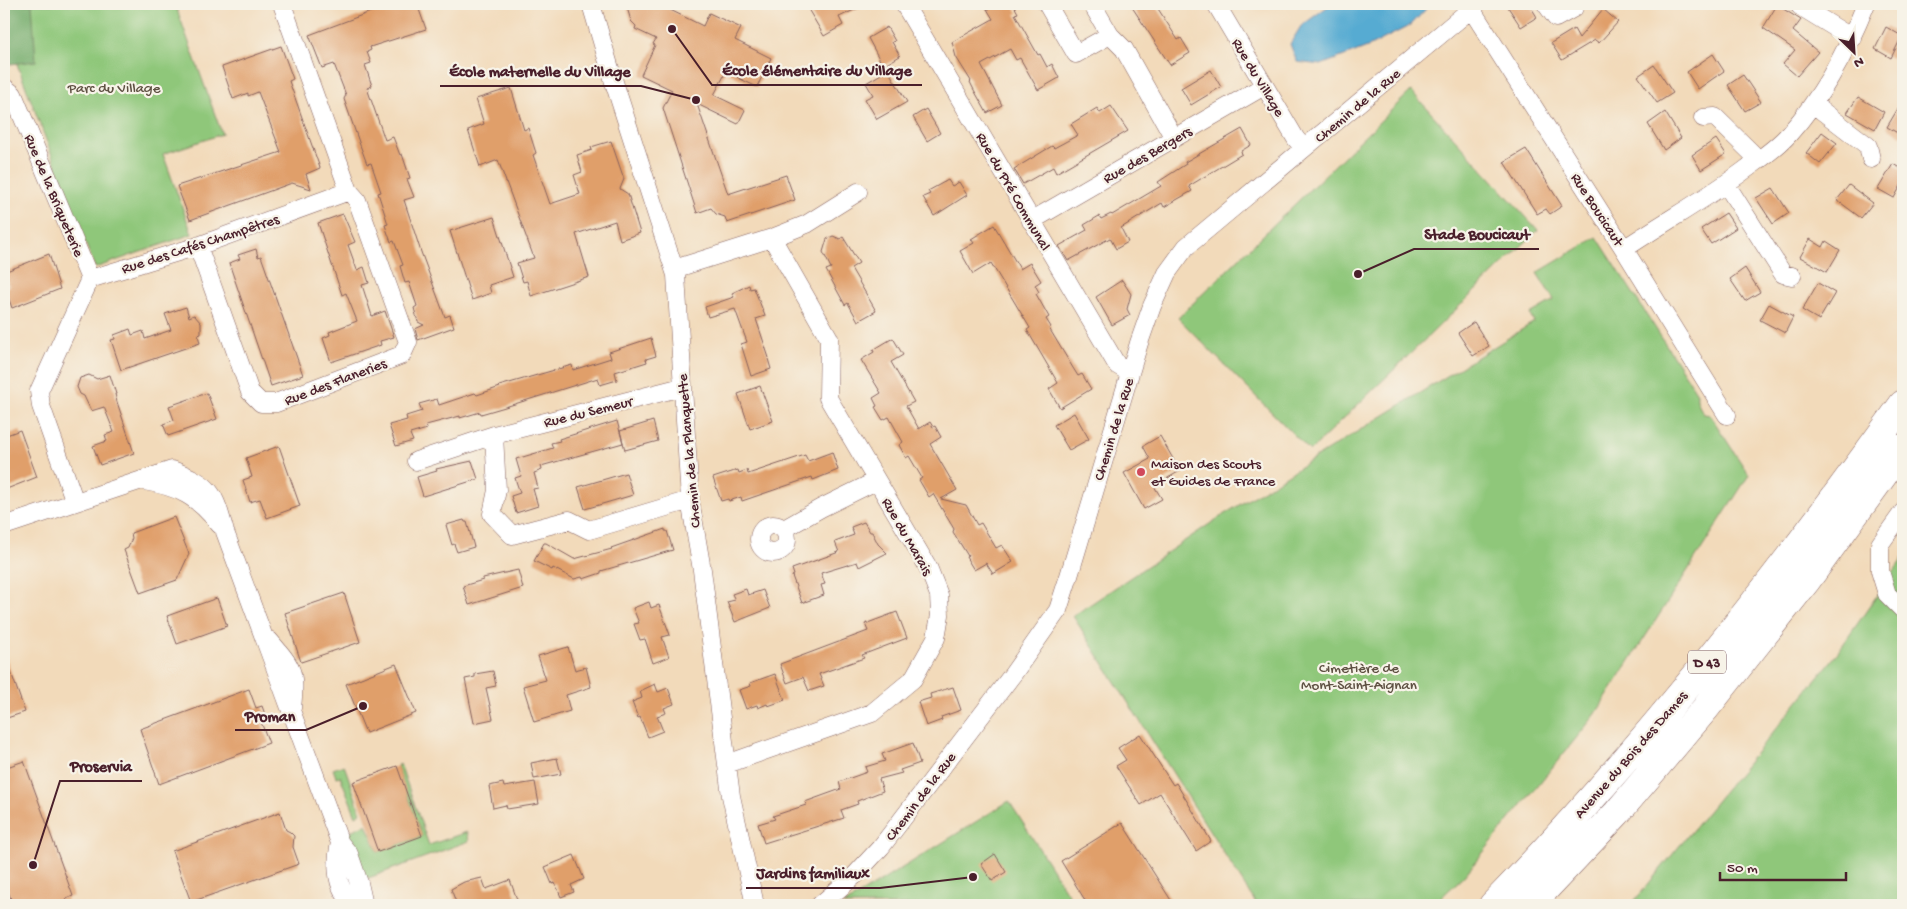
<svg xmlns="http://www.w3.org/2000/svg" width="1907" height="909" viewBox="0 0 1907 909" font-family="'Gochi Hand',sans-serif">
  <rect width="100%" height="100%" fill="#f7f3e8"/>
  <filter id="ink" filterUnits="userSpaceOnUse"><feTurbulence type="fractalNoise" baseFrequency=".02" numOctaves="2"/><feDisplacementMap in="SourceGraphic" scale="10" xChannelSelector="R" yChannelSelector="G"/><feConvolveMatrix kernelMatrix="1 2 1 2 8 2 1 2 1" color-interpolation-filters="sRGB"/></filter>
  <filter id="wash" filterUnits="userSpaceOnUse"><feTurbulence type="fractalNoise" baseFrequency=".0096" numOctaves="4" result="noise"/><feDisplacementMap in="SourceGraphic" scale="20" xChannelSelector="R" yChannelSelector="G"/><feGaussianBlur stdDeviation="1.12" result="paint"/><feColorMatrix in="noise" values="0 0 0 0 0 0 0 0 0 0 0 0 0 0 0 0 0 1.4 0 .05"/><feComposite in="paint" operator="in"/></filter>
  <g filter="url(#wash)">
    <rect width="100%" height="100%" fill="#f2daba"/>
    <path fill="#8fc77a" stroke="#6c7352" d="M4 4H175L222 134 163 154 192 234 95 268 4 30Z
      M1411 91 1538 230 1310 451 1178 318Z
      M1597 237 1697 393C1696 402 1699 406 1704 414L1710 415 1749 475 1595 715 1464 876 1433 905H1257L1073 616 1223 515 1534 322 1530 314 1554 300 1537 273Z
      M1903 558V905H1631L1833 659Z
      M400 764 429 845 467 832 469 841 363 880 346 833 366 824 378 852 422 836 397 766Z
      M344 765 361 813 356 816 340 776 336 777 333 769Z
      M1009 801 1075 905H843Z"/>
    <path fill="#73ac6a" stroke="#5e664a" d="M4 4H32L36 61 10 64 4 49Z"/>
    <path fill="#56abd2" stroke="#50657e" d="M1331 4H1428L1426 9 1411 25 1370 46 1321 65 1297 62 1290 44 1301 26Z"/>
    <g id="blocks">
      <path fill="#e09f6a" d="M380 4H417L426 29 370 47 371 50 367 52 371 63 365 65 372 86 367 88 385 140 393 137 400 155 402 154 410 178 407 179 414 197 404 200 421 252 445 317 450 315 454 327 418 340 415 329 424 325 418 322 414 308 417 306 409 282 405 283 400 266 403 265 394 241 391 242 388 234 385 225 388 224 378 193 381 192 371 163 367 164 360 145 344 99 346 95 334 64 322 68 309 35 381 8Z
        M626 4H658L703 26 709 13 741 28 735 40 771 58 757 87 726 72 714 95 745 110 738 124 697 104 728 194 786 175 795 200 727 223 725 217 716 214 711 208 697 213 663 108 672 90 641 75 655 45 653 44 656 39 635 29 636 26 631 21Z
        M818 4H867L839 17 843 25 824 36 808 9Z
        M984 4H1013L1018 13 1015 14 1038 55 1040 54 1047 67 1052 64 1059 78 1038 90 1020 58 1016 60 1010 49 981 65 1002 105 987 113 974 90 970 82 971 81 956 57 952 42 993 19Z
        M1130 4H1155L1178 40 1181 38 1190 53 1170 65Z
        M1506 4H1529L1537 17 1521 27Z
        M1777 5 1801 20 1793 31 1818 52 1797 76 1783 64 1795 50 1763 28Z
        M1603 9 1618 22 1599 43 1595 40 1562 60 1551 43 1574 29 1579 38Z
        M887 27 895 41 892 42 900 56 883 66 868 38Z
        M1886 27 1902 36 1891 58 1875 49Z
        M281 46 293 79 289 81 320 168 306 174 311 189 292 183 190 220 177 186 281 152 258 92 248 96V93L233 99 222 67Z
        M1713 54 1724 71 1698 89 1687 72Z
        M1654 65 1673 93 1657 103 1638 76Z
        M888 70 907 102 877 119 865 99 873 95 866 83Z
        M1211 70 1221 87 1191 105 1181 88Z
        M1743 75 1761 102 1745 111 1728 85Z
        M511 88 524 130 528 128 536 153 533 155 550 204 580 194 574 175 582 172 577 155 592 150 591 147 611 141 624 179 620 189 628 194 640 233 620 240 615 221 576 234 589 277 531 296 527 281 523 282 517 263 534 258 498 160 480 167 468 130 484 124 476 99Z
        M1858 97 1884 112 1875 129 1847 113Z
        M1903 100V136L1887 127Z
        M1111 106 1128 131 1056 173 1053 167 1023 184 1014 169 1052 146 1054 148 1078 135 1071 124 1097 108 1100 113Z
        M926 109 940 133 927 141 913 117Z
        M1665 112 1681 138 1664 150 1648 124Z
        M1242 129 1251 145 1241 151 1242 154 1189 186 1192 191 1164 207 1162 203 1121 228 1128 242 1116 249 1110 238 1068 261 1059 246 1087 230 1084 225 1099 216 1101 219 1111 214 1112 215 1161 186 1158 182 1186 164 1185 162Z
        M1822 132 1837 143 1820 164 1806 153Z
        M1716 139 1726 154 1701 170 1692 155Z
        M1526 149 1562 206 1550 214 1546 209 1537 214 1504 162Z
        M1893 164 1903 170V182L1894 198 1878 189Z
        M948 180 952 186 959 182 967 195 934 216 923 197 930 194 928 191Z
        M1849 185 1873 203 1861 218 1837 200Z
        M1773 188 1789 213 1773 224 1756 198Z
        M1726 213 1736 228 1711 244 1701 229Z
        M343 214 355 242 348 245 357 270 364 267 369 283 362 285 372 316 385 311 394 337 380 341 381 345 331 362 323 338 330 335 329 332 357 321 346 293 342 295 318 223Z
        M494 217 513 277 489 285 491 293 472 300 450 231Z
        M994 225 1020 269 1030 263 1041 281 1035 285 1039 292 1036 294 1049 317 1046 319 1051 327 1049 328 1073 368 1078 376 1082 374 1091 389 1060 408 1049 389 1058 383 1027 330 1030 328 991 263 973 274 960 251 974 243 971 239Z
        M833 236 840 239 843 237 859 263 851 268 876 311 858 321 848 303 845 305 826 270 831 268 823 252 827 239Z
        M1810 239 1823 247 1826 241 1840 250 1827 272 1800 257Z
        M256 249 258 257 261 256 303 375 271 386 229 263 240 259 238 255Z
        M49 254 60 289 12 308 5 288 9 286 4 272Z
        M1745 268 1760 292 1745 301 1730 279Z
        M1122 280 1131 294 1127 309 1130 315 1112 325 1096 297Z
        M1818 283 1835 293 1819 320 1802 310Z
        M749 285 750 289 754 288 765 316 756 319 769 358 768 359 771 369 751 376 741 344 747 342 735 309 708 317 705 307 734 297 732 293Z
        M1769 304 1793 317 1785 333 1760 320Z
        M186 307 189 317 194 315 201 323V334L198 335 200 343 121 370 111 340 115 339 114 335 130 329 132 335 143 331 145 339 171 330 165 314Z
        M1474 322 1489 346 1473 356 1458 333Z
        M651 338 656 356 646 359 647 362 615 372 617 380 600 385 598 378 505 407 481 414 480 412 460 418V416L426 425 427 429 410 434 413 441 396 446 389 425 407 420 406 416 422 411 419 404 437 399 439 405 475 393 477 395 500 387 499 386 572 365 573 370 611 358 609 352Z
        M893 338 903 355 891 362 914 402 906 406 919 429 930 422 933 427 935 426 941 437 930 444 957 490 941 499 966 505 977 525 981 523 996 548 1002 545 1013 562 993 574 986 563 974 570 966 557 968 556 953 532 954 529 933 494 929 497 919 480 922 478 909 456 906 458 899 445 903 442 889 417 883 420 875 407 877 406 873 398 881 393 861 360 874 352 873 350Z
        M89 375 97 379 110 375 116 394H115L117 402 134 453 100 465 93 446 107 441 105 435 114 432 104 407 91 411 84 396 80 394 77 387 80 378Z
        M760 386 773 421 750 429 738 394Z
        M207 393 217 419 168 436 163 424 174 420 169 406Z
        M1074 413 1089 439 1069 450 1054 425Z
        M617 421 623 443 541 466 542 470 534 473 538 488 533 489 538 506 516 513 511 496 520 493 515 478 521 476 516 459 553 448 551 443 560 441 559 439Z
        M653 421 658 441 625 450 620 431Z
        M20 430 37 477 4 490V436Z
        M1160 436 1180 471 1154 486 1162 499 1144 509 1124 473 1150 459 1143 446Z
        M279 446 300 506 267 518 260 499 250 502 243 480 252 477 246 458Z
        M832 452 838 470 813 480 812 477 742 501 741 497 729 501 728 499 721 501 713 478 738 470 739 473 747 470 748 474 805 455 808 461Z
        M472 461 478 479 423 496 417 477 437 471 436 469Z
        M626 473 633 495 585 509 578 487Z
        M174 517 189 554 177 580 140 593 124 550 128 548 132 538 131 533Z
        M464 520 465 522H467L474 547 457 552 454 544 452 545 446 525Z
        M864 522 870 532H872L878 544 887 553 859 567 857 562 821 573 825 584 821 585 824 595 802 603 792 576 794 575 792 569 839 552 835 542 854 535 851 527Z
        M665 529V531H667L673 550 601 571V573L583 579 582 577 574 579 553 568 552 570 534 561 544 543H546L574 559 612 549 611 548Z
        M518 570 523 588 469 605 463 586 483 580V578Z
        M746 589 748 595 763 590 770 608 735 622 727 602 735 600 732 594Z
        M344 593 360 642 301 662 285 613Z
        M217 598 227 626 177 644 167 616Z
        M649 602 651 608 659 605 670 635 662 637 669 657 653 663 645 639 640 640 634 624 639 623 633 608Z
        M897 612 907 638 862 655 864 658 819 674 824 686 809 691 803 677 787 683 780 664 868 631 865 624Z
        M568 647 575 670 586 667 591 687 566 695 570 711 534 722 523 686 546 680 538 656Z
        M4 658H6L25 712 4 719Z
        M396 664 416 713 366 733 346 684Z
        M493 671 496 686 486 688 493 719 474 723 465 679 475 677V674Z
        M775 674 785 700 768 706 767 704 758 708 757 705 746 709 739 690 751 686 750 683Z
        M655 684 658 692 668 688 674 704 664 708 666 713 657 716 663 731 648 737 640 717 638 718 632 702 642 698 640 691Z
        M953 687 961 710 941 717 942 720 926 726 918 702 931 698 930 694Z
        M249 689 256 708 262 706 267 720 261 722 269 743 159 784 140 729Z
        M1140 734 1173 785 1176 783 1211 841 1196 851 1160 793 1141 805 1116 766 1126 760 1118 748Z
        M913 743 920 763 900 770 902 773 879 779 883 791 857 801 858 804 841 810 844 818 764 843 758 824 775 819 773 816 806 805 805 802 841 789 839 782 867 772 865 767 885 761 882 754Z
        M557 758 561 774 534 779 531 763Z
        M24 761 73 896 66 899 68 905H13L4 880V768Z
        M397 766 422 836 378 852 353 782Z
        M535 782 539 804 507 809 506 805 493 808 489 786 503 783 504 787Z
        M280 812 286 830 290 832 294 836 293 847 299 864 191 902 172 851Z
        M1122 823 1174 905H1088L1061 861Z
        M995 854 1006 872 992 881 981 864Z
        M574 855 584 879 571 885 574 892 561 897 555 883 552 884 545 867Z
        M482 878 486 889 510 880 519 905H457L451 889 464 882Z"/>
    </g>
  </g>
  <g filter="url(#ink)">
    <use href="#blocks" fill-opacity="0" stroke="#85605d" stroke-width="1"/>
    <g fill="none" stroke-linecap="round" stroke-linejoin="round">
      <g stroke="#85605d" stroke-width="19">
        <path id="street" d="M591 4 613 79 676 275 690 500 702 570 731 796 755 905
          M904 4 1117 365 1130 373
          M1047 4 1076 54 1110 35
          M1092 4 1110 35 1124 49 1174 138
          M1216 4 1296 139 1304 148
          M1468 4 1624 249 1727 415
          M1546 4 1556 18 1574 8
          M1800 4V6L1852 38
          M4 87 13 94 90 279
          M1813 104 1868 146 1871 159
          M1703 118 1715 117 1759 160
          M1726 184 1783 274 1792 276
          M1031 221 1264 86
          M198 246 250 392 261 403H276L402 355 408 342 357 200 349 191
          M1624 249C1664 222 1706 199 1745 170 1760 159 1777 148 1789 134 1823 96 1847 51 1866 4
          M674 269 772 238 807 224 858 192
          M682 387 494 435 497 490 492 514 512 535 569 520 589 530 690 500
          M416 461 494 435
          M144 481C180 487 197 496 220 525
          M75 502 41 406 39 391 90 279 198 246 349 191 282 4
          M1903 512 1880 544V571L1887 594 1903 610
          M759 539a14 14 0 1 1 28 0a14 14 0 1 1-28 0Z
          M4 526 172 470C212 485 214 492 225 532L340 843 349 854 359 883 364 905
          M784 529 821 508 876 481
          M269 640C293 668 296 671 292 708
          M727 764 872 713 913 679 936 638 940 615 939 595 928 567 828 398 829 338 772 238
          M340 843C335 865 335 892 357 905
          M820 905 855 875 881 847 1013 674 1058 610 1069 576 1139 343 1152 306 1167 273 1186 247 1477 4"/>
      </g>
      <g stroke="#85605d" stroke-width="29">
        <path id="highway" d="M1493 905C1643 750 1777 579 1903 404
          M1530 905 1617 813 1705 709 1807 580 1903 448"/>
      </g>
      <use href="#street" stroke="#fff" stroke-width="18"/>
      <use href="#highway" stroke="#fff" stroke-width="28"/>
    </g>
  </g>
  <circle fill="#d1495b" stroke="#f7f3e8" stroke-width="2" cx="1141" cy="472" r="5"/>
  <g text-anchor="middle" stroke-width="4.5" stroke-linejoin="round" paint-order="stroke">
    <rect fill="#f7f3e8" stroke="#7e5f64" stroke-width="1" x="1688" y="650.5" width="38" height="23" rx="4"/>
    <g font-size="14" font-weight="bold" fill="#4a1f2b">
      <text x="1707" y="667">D 43</text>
    </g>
    <g font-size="15" fill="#4a1f2b" stroke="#f7f3e8">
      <text transform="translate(1259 77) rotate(59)" y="5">Rue du Village</text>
      <text transform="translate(1357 105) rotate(-40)" y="5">Chemin de la Rue</text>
      <text transform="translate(1147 154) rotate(-30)" y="5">Rue des Bergers</text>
      <text transform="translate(1014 191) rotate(60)" y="5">Rue du Pré Communal</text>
      <text transform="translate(55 195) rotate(67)" y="5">Rue de la Briqueterie</text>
      <text transform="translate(1598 209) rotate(57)" y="5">Rue Boucicaut</text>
      <text transform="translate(200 243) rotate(-18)" y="5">Rue des Cafés Champêtres</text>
      <text transform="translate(335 381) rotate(-21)" y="5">Rue des Flaneries</text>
      <text transform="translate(588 411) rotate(-14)" y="5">Rue du Semeur</text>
      <text transform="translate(1113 429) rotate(-73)" y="5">Chemin de la Rue</text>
      <text transform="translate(688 451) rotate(-95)" y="5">Chemin de la Planquette</text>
      <text transform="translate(908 536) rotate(60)" y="5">Rue du Marais</text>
      <text transform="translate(1630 754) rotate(-49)" y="5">Avenue du Bois des Dames</text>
      <text transform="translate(920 796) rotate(-53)" y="5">Chemin de la Rue</text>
    </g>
    <g font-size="15" fill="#5f5143" stroke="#f7f3e8">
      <text x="114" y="92">Parc du Village</text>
      <text x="1359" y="672">Cimetière de<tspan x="1359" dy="17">Mont-Saint-Aignan</tspan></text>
    </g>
    <g font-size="15" fill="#4a1f2b" stroke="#f7f3e8" text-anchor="start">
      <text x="1151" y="468">Maison des Scouts<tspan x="1151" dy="17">et Guides de France</tspan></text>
    </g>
  </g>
  <path fill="none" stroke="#4a1f2b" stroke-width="2" d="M672 29L712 85H922M696 100L641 86H440M1358 274L1414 249H1539M363 706L306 730H235M33 865L60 781H142M973 877L880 888H746"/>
  <g fill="#4a1f2b" stroke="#f7f3e8" stroke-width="2">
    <circle cx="672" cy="29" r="5"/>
    <circle cx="696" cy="100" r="5"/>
    <circle cx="1358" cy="274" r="5"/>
    <circle cx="363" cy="706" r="5"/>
    <circle cx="33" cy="865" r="5"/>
    <circle cx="973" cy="877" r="5"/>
  </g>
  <g font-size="16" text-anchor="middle" font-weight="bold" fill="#4a1f2b" stroke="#f7f3e8" stroke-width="4.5" stroke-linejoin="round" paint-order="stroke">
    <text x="817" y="75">École élémentaire du Village</text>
    <text x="540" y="76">École maternelle du Village</text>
    <text x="1477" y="239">Stade Boucicaut</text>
    <text x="270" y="721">Proman</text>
    <text x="101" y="771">Proservia</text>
    <text x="813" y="878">Jardins familiaux</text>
  </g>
  <rect width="1907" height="909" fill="none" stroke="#f7f3e8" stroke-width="20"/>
  <g transform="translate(1854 52) rotate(155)" stroke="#f7f3e8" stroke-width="4" paint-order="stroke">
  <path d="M0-4L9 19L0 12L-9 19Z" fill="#4a1f2b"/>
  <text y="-8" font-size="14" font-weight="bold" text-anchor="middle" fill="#4a1f2b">N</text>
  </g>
  <path d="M1720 872v8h126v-8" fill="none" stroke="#4a1f2b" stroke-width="2.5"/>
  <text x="1727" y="872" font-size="15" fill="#4a1f2b" stroke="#f7f3e8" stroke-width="4" paint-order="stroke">50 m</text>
</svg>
